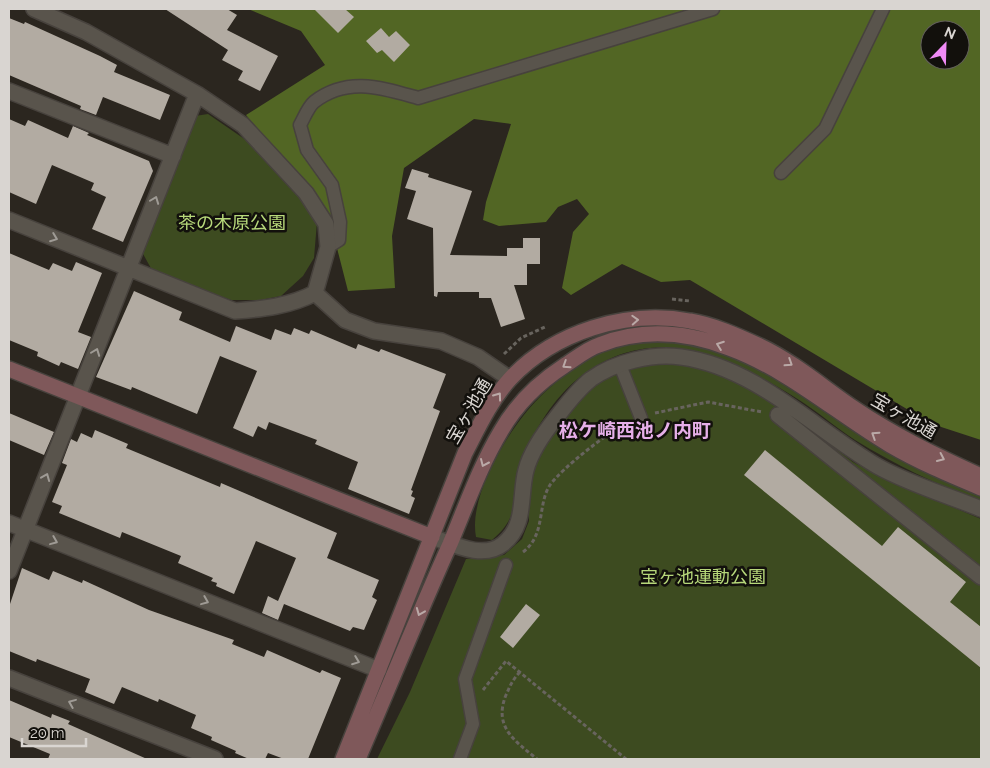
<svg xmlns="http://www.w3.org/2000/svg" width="990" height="768" viewBox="0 0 990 768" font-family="Raleway,'Noto Sans JP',sans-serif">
  <rect width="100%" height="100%" fill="#2b261f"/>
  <path fill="#3d4b20" d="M208 114 256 147 318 210 314 258 303 276 281 296 260 300H231L153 272 142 252 195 116Z
    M659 340C671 341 685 340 696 343 771 362 827 415 891 453 920 471 950 483 981 495V500C936 485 896 465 855 440 835 427 817 411 796 398 725 353 647 319 574 382 551 402 528 439 520 468 512 500 520 517 492 540L476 537C468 496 509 428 538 399 556 381 582 359 606 350 622 344 642 343 659 340Z
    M643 362 698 365 769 397 853 462 881 477 981 519V759H377L410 692 466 559 504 555 522 539 529 521 528 501 535 462 557 420 604 376Z"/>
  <path fill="#526624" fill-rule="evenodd" d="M248 9H981V440L932 424 690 280 661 282 622 264 571 295 562 288 573 232 589 214 577 199 558 207 546 222 499 226 483 220 486 202 511 124 474 119 404 168 392 236 395 288 348 291 328 213 246 115 325 65 301 31ZM930 30H960V60H930Z"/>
  <path fill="#b2aba2" d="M165 9H227L237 15 227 30 278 56 260 91 238 80 243 71 222 60 228 50Z
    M314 9H345L354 17 338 33Z
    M9 18 24 24 25 22 100 56 117 65 114 72 170 95 160 120 103 97 96 115 80 109 81 106 9 75Z
    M381 28 389 37 396 31 410 45 394 62 382 50 377 53 366 41Z
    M9 119 25 126 28 120 68 138 73 126 89 133 87 135 149 161 153 171 123 242 92 229 106 197 91 190 94 183 52 165 36 204 9 192Z
    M412 169 429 174 428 177 472 191 450 255 507 256V248H523V238H540V264H527V285H514L525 319 501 327 491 298H479V292H438L437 297 434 296 433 228 407 219 416 191 405 188Z
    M9 253 49 270 53 263 72 271 76 262 102 273 78 332 91 337 78 369 61 362 59 366 37 356 38 352 9 340Z
    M134 291 182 312 179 320 230 342 236 326 271 340 275 329 291 335 294 328 309 334 311 330 356 349 358 344 379 352 381 349 446 374 433 408 440 411 411 490 413 491 411 496 415 498 409 514 348 489 358 462 315 444 317 440 269 422 266 430 258 426 253 437 233 428 257 371 220 356 197 414 132 387 131 390 96 377Z
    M9 413 54 432 44 455 9 440Z
    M95 430 128 444 126 448 220 487 221 483 337 533 327 558 379 580 372 597 377 600 364 630 353 627 350 631 284 604 278 620 262 613 268 596 278 601 296 558 256 541 234 594 216 586 217 583 211 581 213 578 178 563 181 556 122 532 120 538 59 513 62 506 52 502 67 465 62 463 71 439 77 442 81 433 92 438Z
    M765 450 882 546 898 527 966 582 950 602 981 627V668L744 475Z
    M22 568 49 580 53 571 82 583 83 580 149 610 234 640 232 644 264 657 267 650 320 673 322 670 341 678 308 759H284L268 753 265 759H249L235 753 236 751 211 740 212 737 191 728 196 715 159 699 158 702 122 687 114 704 85 692 90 679 37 659 36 662 9 651V607Z
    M526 604 540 615 513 648 500 637Z
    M9 700 51 718 52 714 70 721 68 724 147 759H48L50 754 9 737Z"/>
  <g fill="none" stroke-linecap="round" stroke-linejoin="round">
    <g stroke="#47423d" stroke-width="15">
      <path id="lane" d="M781 173 825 129 883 9
        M328 247 339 240 340 222 332 185 307 150 300 125C304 118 308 107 314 102 348 76 382 88 418 98L713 9
        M620 365 641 418
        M460 759 473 724 465 679 506 565"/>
    </g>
    <g stroke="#47423d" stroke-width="18">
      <path id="street" d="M9 91 173 156
        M9 220 235 311C263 309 290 306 315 293L328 247 326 224 306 193 243 125 197 94 86 32 34 9
        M315 293 345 320 374 331 441 341 478 357 510 379
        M778 415 981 577
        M9 523 379 670
        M432 537C453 544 483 560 503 544 527 525 519 496 526 470 531 451 543 434 556 418 566 405 577 390 591 379 615 362 652 353 681 357 756 367 814 429 877 466 909 484 947 495 981 509
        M9 571 197 94
        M9 678 215 759"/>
    </g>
    <g stroke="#47423d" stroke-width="18">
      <path id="secondary" d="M9 369 432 537
        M343 759 465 453C478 428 491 400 510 379 554 332 627 309 690 321 714 325 738 336 760 346 794 362 824 388 855 409 895 436 937 456 981 476
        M358 759C389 687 418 615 450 544 466 506 480 466 501 431 517 403 538 383 564 366 575 359 587 349 599 345 642 328 687 332 729 348 789 370 836 413 890 445 919 462 950 475 981 488"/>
    </g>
    <path stroke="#68645e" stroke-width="3" stroke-dasharray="4 2.5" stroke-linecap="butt" d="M672 299 690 301
      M504 354 521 338 547 326
      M655 413 708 402 762 412
      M523 552C546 535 537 505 550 485 561 469 608 432 626 424
      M520 672C513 679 510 686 506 695 493 727 515 741 537 759
      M483 690 506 661 626 759"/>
    <use href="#lane" stroke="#59544c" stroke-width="12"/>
    <use href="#street" stroke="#59544c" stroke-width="15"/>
    <use href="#secondary" stroke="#7f585a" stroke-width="15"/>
  </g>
  <defs><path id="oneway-chevron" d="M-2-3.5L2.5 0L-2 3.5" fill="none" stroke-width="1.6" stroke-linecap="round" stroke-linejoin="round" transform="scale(1.25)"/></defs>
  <g stroke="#9f9b95">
    <use href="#oneway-chevron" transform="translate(155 200) rotate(-69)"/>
    <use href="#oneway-chevron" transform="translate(54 238) rotate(21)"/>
    <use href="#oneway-chevron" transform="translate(96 352) rotate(-69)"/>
    <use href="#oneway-chevron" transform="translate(46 477) rotate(-68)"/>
    <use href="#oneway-chevron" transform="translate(54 541) rotate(22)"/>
    <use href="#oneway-chevron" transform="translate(205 601) rotate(22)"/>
    <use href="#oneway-chevron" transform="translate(356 661) rotate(21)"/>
    <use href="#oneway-chevron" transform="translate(72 703) rotate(-158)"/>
  </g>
  <g stroke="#baa9a7">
    <use href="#oneway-chevron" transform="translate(635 320) rotate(-3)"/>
    <use href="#oneway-chevron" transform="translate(720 345) rotate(-160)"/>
    <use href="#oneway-chevron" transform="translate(789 363) rotate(33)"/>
    <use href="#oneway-chevron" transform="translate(566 365) rotate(147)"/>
    <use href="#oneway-chevron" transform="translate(498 396) rotate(-54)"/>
    <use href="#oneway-chevron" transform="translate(875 435) rotate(-147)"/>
    <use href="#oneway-chevron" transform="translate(941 458) rotate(25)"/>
    <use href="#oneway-chevron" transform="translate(484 463) rotate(114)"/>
    <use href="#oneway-chevron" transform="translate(420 612) rotate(112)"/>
  </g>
  <g text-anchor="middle" stroke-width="5" stroke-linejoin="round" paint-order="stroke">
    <g font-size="18" fill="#b7d87a" stroke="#12100c">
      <text x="232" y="229">茶の木原公園</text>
      <text x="703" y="583">宝ヶ池運動公園</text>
    </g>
    <g font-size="18" fill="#d9d5d1" stroke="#12100c">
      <text transform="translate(469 411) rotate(-60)" y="6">宝ヶ池通</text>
      <text transform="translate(904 416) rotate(30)" y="6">宝ヶ池通</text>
    </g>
    <g font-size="19" font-weight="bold" fill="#e6afe9" stroke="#12100c">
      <text x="635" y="437">松ケ崎西池ノ内町</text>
    </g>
  </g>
  <rect width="990" height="768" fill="none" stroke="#d9d5d1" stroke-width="20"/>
  <g transform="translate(945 45) rotate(23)"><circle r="24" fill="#12100c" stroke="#625f5b"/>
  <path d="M0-4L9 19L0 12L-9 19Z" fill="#f08bf6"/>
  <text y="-8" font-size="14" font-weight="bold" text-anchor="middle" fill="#d9d5d1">N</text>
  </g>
  <path d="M22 738v8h64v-8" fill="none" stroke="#d9d5d1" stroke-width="2.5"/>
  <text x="30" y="738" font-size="15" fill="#d9d5d1" stroke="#12100c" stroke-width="4" paint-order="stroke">20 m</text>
</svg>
